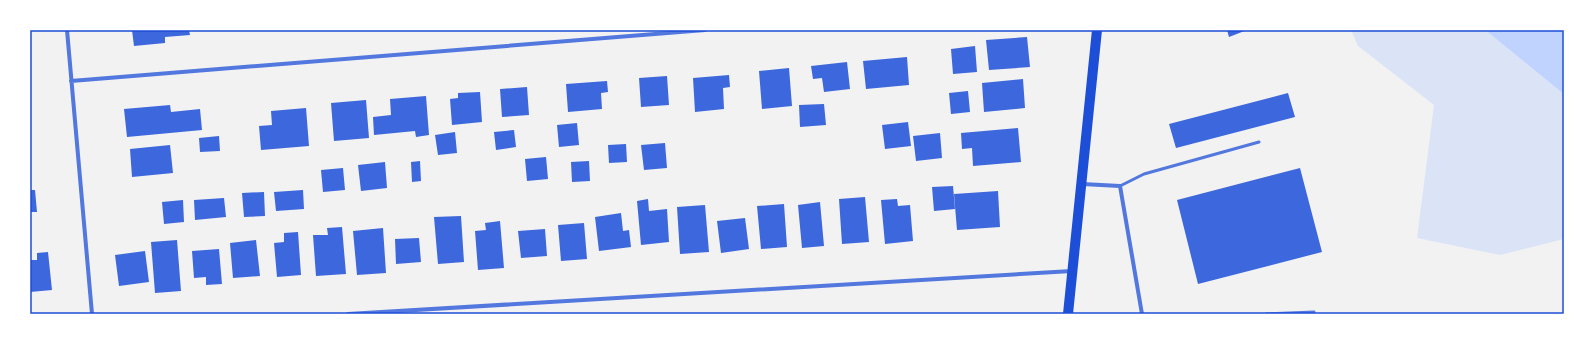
<svg xmlns="http://www.w3.org/2000/svg" width="1594" height="344" viewBox="0 0 1594 344" font-family="Jost,sans-serif">
  <rect width="100%" height="100%" fill="#f2f2f2"/>
  <path fill="#dbe4f7" d="M1351 30H1564V239L1500 255 1417 238 1434 105 1358 46Z"/>
  <path fill="#bfd3fe" d="M1486 30H1564V94L1489 33Z"/>
  <path fill="#3d67dc" d="M132 30H189L190 35 165 37V43L134 46Z
    M1227 30H1247L1229 37Z
    M1027 37 1030 67 989 70 986 40Z
    M975 46 977 72 953 74 951 49Z
    M907 57 909 85 866 89 863 61Z
    M847 62 850 89 824 92 822 78 813 79 811 66Z
    M789 68 792 106 762 109 759 71Z
    M729 75 730 87 723 88 724 109 695 112 693 78Z
    M667 76 669 105 641 107 639 78Z
    M1023 79 1025 108 984 112 982 83Z
    M607 81 608 92 601 93 602 109 568 112 566 84Z
    M527 87 529 115 502 117 500 89Z
    M968 91 970 112 951 114 949 93Z
    M480 92 482 122 452 125 450 99 458 98V93Z
    M1288 93 1295 117 1176 148 1169 124Z
    M426 96 429 135 416 137 415 131 374 135 373 117 391 115 390 99Z
    M366 100 369 138 334 141 331 103Z
    M824 104 826 125 800 127 799 105Z
    M170 105 171 112 200 109 202 130 127 137 124 109Z
    M306 108 309 146 261 150 259 126 272 125 271 111Z
    M908 122 911 146 885 149 882 125Z
    M577 123 579 145 559 147 557 125Z
    M1018 128 1021 162 973 166 972 148 962 149 961 133Z
    M514 130 516 147 496 150 494 132Z
    M455 132 457 153 438 155 435 135Z
    M940 133 942 158 916 161 913 136Z
    M219 136 220 151 200 152 199 138Z
    M665 143 667 168 644 170 641 145Z
    M626 144 627 162 609 163 608 145Z
    M170 145 173 173 132 177 130 149Z
    M546 157 548 179 527 181 525 159Z
    M420 161 421 181 412 182 411 162Z
    M589 161 590 181 572 182 571 162Z
    M385 162 387 188 361 191 358 165Z
    M343 168 345 190 323 192 321 170Z
    M1300 168 1322 252 1198 284 1177 200Z
    M953 186 955 209 934 211 932 187Z
    M30 190H35L37 212H30Z
    M303 190 304 209 276 211 274 192Z
    M998 191 1000 227 957 230 954 194Z
    M264 192 265 216 244 217 242 193Z
    M865 197 869 242 842 244 839 199Z
    M224 198 226 217 195 220 194 200Z
    M648 199 649 211 667 209 669 242 641 245 637 201Z
    M897 199 898 206 910 205 913 241 885 244 881 200Z
    M183 200 184 222 164 224 162 202Z
    M820 202 824 246 802 248 798 205Z
    M784 204 787 247 761 249 757 206Z
    M705 205 709 252 680 254 677 207Z
    M621 213 623 231 629 230 631 247 599 251 595 217Z
    M461 216 464 262 438 264 434 217Z
    M745 218 749 249 721 253 717 221Z
    M500 221 504 268 478 270 475 231 486 230 485 223Z
    M584 223 587 259 561 261 558 225Z
    M342 227 346 274 316 276 313 235H328L327 228Z
    M383 228 386 273 357 275 353 231Z
    M545 229 547 256 521 258 518 231Z
    M298 232 301 275 277 277 274 243 284 242V233Z
    M419 238 421 262 396 264 395 239Z
    M177 240 181 291 155 293 151 242Z
    M256 240 260 276 233 278 230 243Z
    M219 249 222 284 206 285V277L194 278 192 251Z
    M145 251 149 282 119 286 115 255Z
    M48 252 52 290 30 292V260H37V253Z"/>
  <g fill="none" stroke-linecap="round" stroke-linejoin="round">
    <path stroke="#5277de" stroke-width="3" d="M1120 186 1144 174 1259 142
      M1266 314 1314 312"/>
    <path stroke="#5277de" stroke-width="4" d="M67 30 92 314
      M71 81 705 30
      M1082 184 1120 186 1142 314
      M348 314 1072 271"/>
    <path stroke="#1d4ed8" stroke-width="10" d="M1068 314 1097 30"/>
  </g>
  <rect width="1594" height="344" fill="none" stroke="#ffffff" stroke-width="62"/>
  <rect x="31" y="31" width="1532" height="282" fill="none" stroke="#1d4ed8" stroke-width="1.5"/>
</svg>
